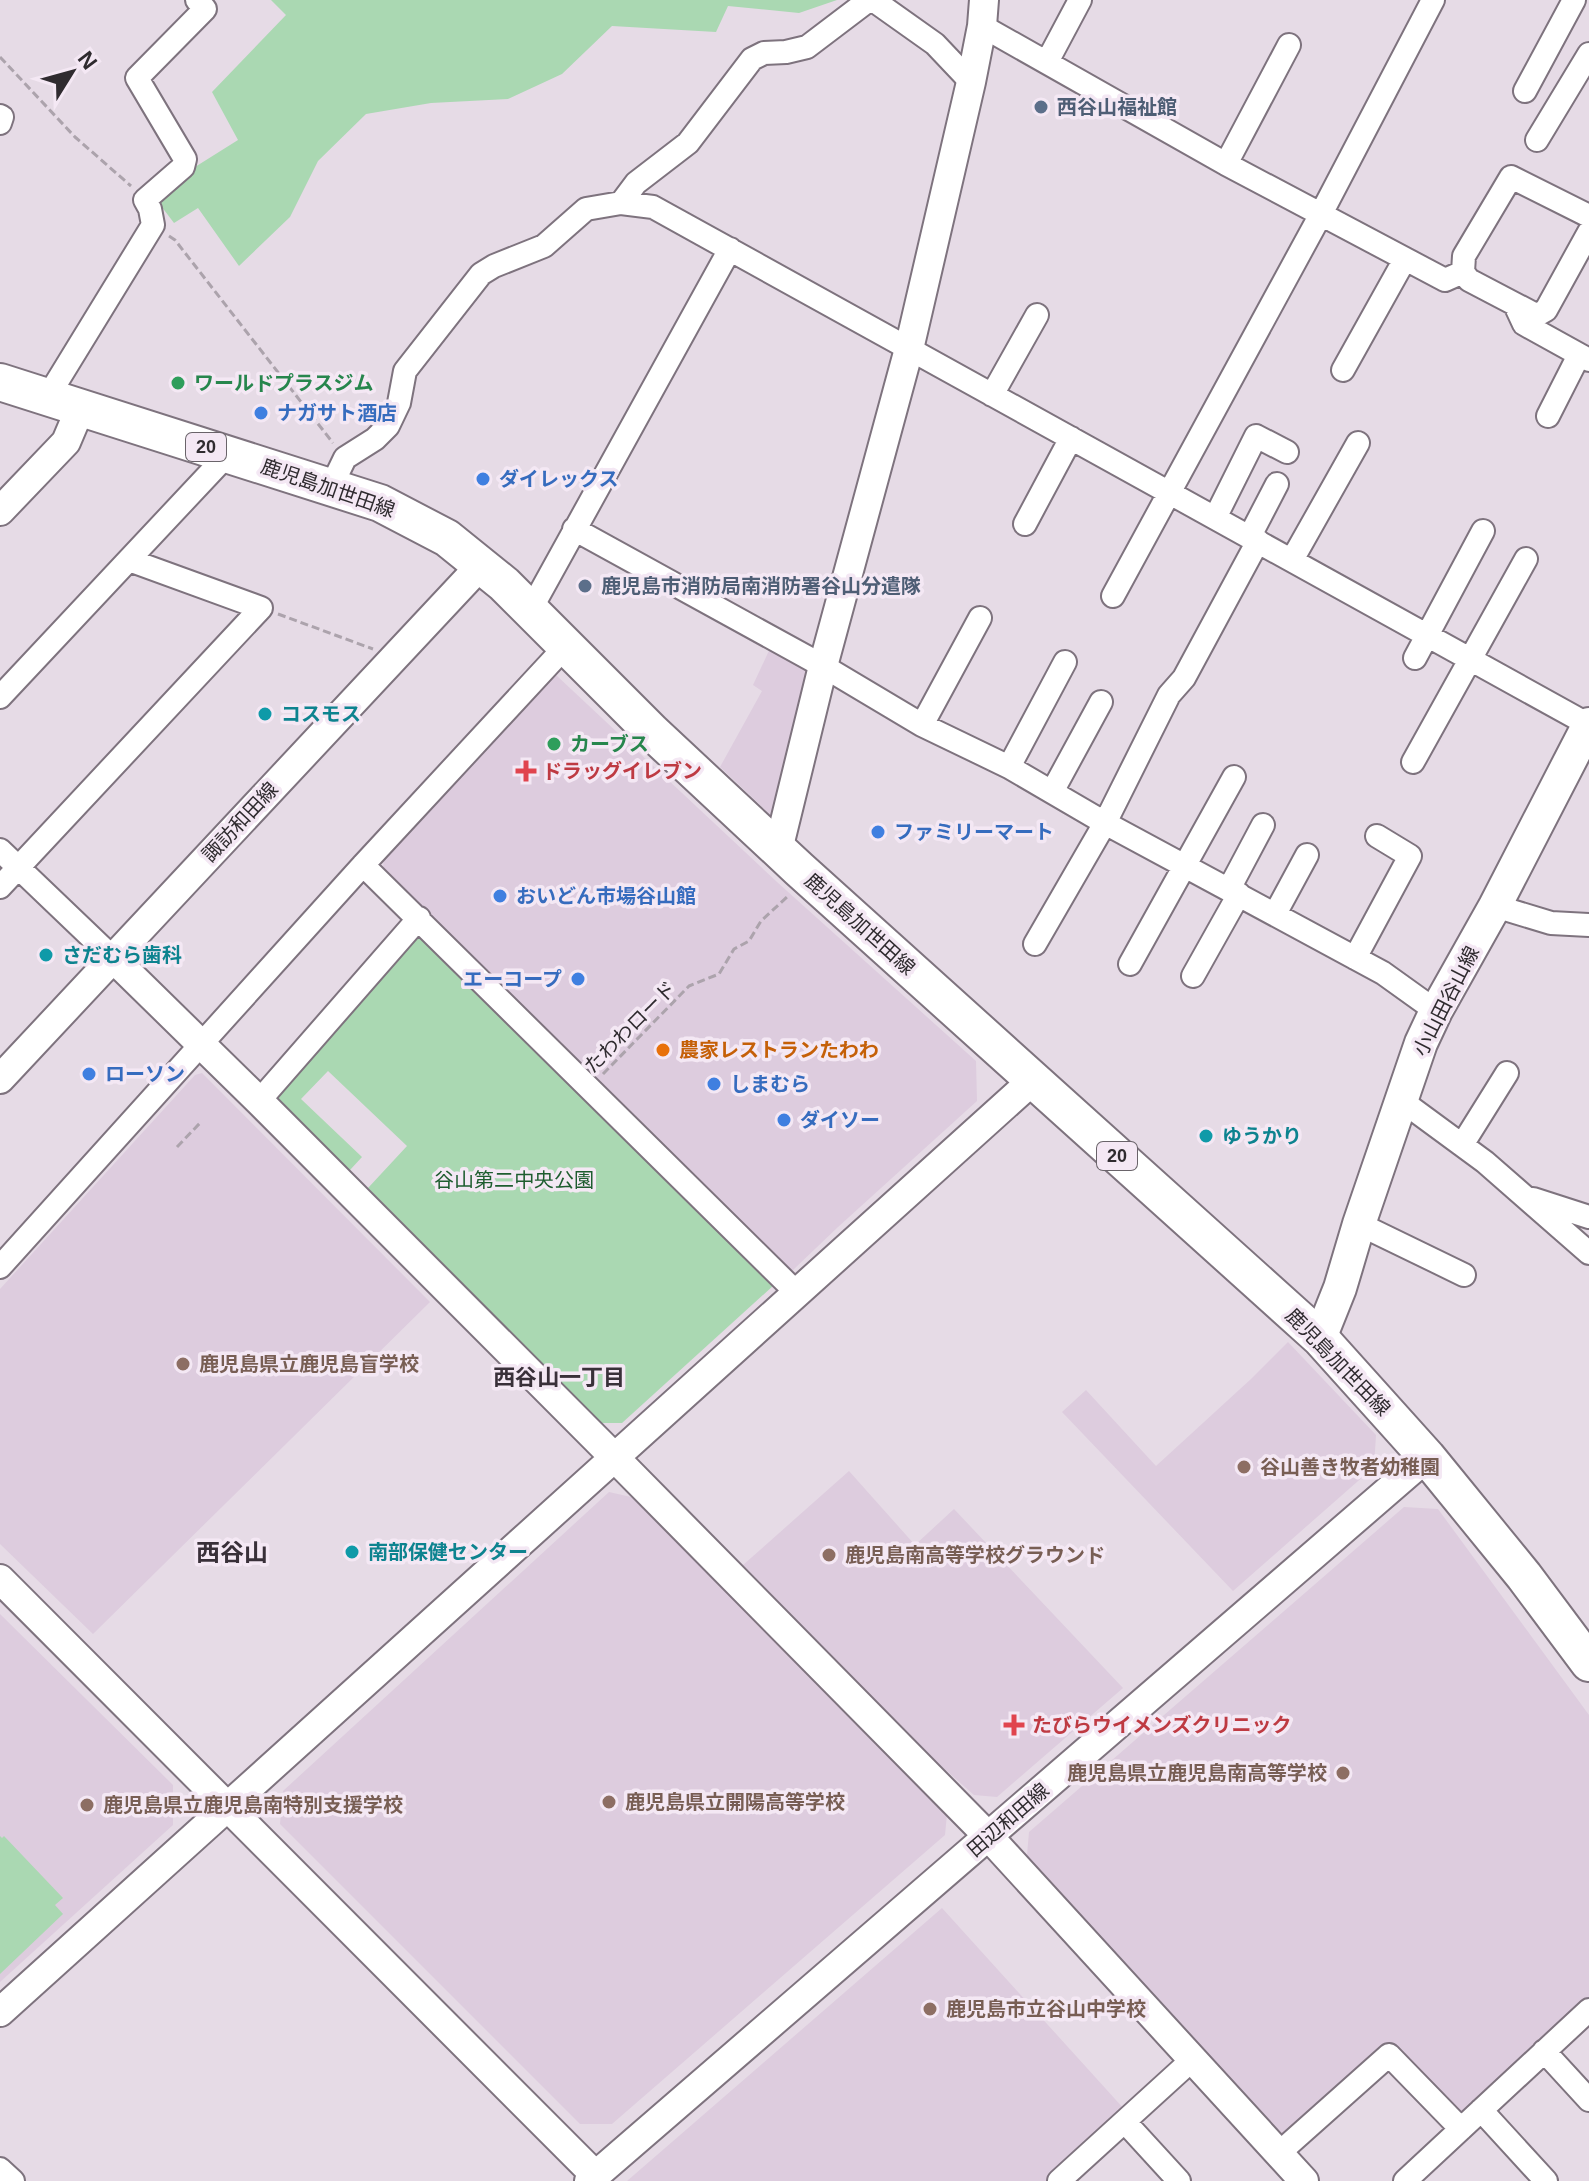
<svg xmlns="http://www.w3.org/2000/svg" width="1589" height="2181" viewBox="0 0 1589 2181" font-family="Arial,'Noto Sans JP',sans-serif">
  <rect width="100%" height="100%" fill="#e6dbe6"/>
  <path fill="#ddccde" d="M773 642 812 663 774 818 720 767 762 691 753 685Z
    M548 675H556L777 882 976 1061 977 1101 838 1227 793 1270 785 1269 383 869 384 855Z
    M202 1073 430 1302 93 1634 0 1544V1289L195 1075Z
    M1288 1342 1376 1435 1374 1467 1233 1591 1062 1412 1086 1390 1156 1466 1251 1379Z
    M849 1471 915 1545 954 1509 1123 1688 997 1797 974 1795 923 1750 743 1565Z
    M609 1492 631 1497 947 1814 945 1835 612 2124H580L280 1824 283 1791Z
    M1404 1507 1438 1509 1589 1715V1997L1465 2112 1456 2111 1388 2043 1290 2134H1280L1027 1855 1029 1832Z
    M0 1614 173 1785V1825L0 1982Z
    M942 1908 1125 2110 1046 2181H627Z"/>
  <path fill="#aad8b2" d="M271 0H837L799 13 728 6 716 32 612 26 562 74 508 99 431 103 366 114 318 161 290 217 239 266 198 208 174 223 152 194 238 140 212 92 286 15Z
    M415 934 427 936 774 1285 622 1423H600L368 1188 407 1146 328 1071 301 1099 362 1157 350 1170 276 1101V1088Z
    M0 1836 2 1838 4 1836 63 1898 55 1905 63 1914 0 1974Z"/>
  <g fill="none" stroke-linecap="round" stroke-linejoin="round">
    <g stroke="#7e737e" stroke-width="26">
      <path id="minor" d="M873 0 935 44 971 82
        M982 26 1226 164 1445 280 1463 272
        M1047 62 1080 0
        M1525 91 1574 0
        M0 116 2 117 0 123
        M1537 140 1589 54
        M1226 164 1289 45
        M621 203 636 183 688 143 752 59 764 53 786 52 807 47 869 0
        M1589 216 1511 177 1464 256 1463 272 1469 280 1534 314H1539L1546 310 1589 232
        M1517 309 1524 324 1589 360
        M1343 370 1405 259
        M992 395 1037 315
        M47 398 153 225 150 209 145 200 183 167 185 159 137 78 205 9 197 0
        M1548 416 1579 355
        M331 487 345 458 375 439 388 426 399 403 405 371 481 274 494 266 544 246 586 209 621 203 653 207 1589 725
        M1215 518 1256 436 1287 452
        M1025 524 1071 438
        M574 529 823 666 922 725 1009 767 1105 823 1383 973 1436 1011
        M1250 536 1277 484
        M1292 560 1358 443
        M1113 596 1321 214 1433 0
        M530 611 730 249
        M1415 658 1483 531
        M0 697 228 454
        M922 725 980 618
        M1413 762 1526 559
        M1009 767 1065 662
        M1052 792 1101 702
        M0 850 113 958
        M363 865 797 1293
        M0 887 261 608 129 560
        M1229 889 1263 825
        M1495 906 1551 923 1589 925
        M1275 914 1307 855
        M1035 944 1105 823 1169 695 1184 678 1258 541
        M1355 958 1410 856 1377 836
        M1130 964 1234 777
        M1193 976 1239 894
        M259 1101 419 918
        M1402 1101 1485 1162 1589 1253
        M1462 1145 1507 1073
        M1533 1199 1589 1217
        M1359 1224 1464 1275
        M0 1267 363 865 565 647
        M1544 2051 1589 2100
        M1481 2110 1546 2181
        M1125 2122 1179 2181
        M1279 2153 1389 2055 1461 2129
        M0 2169 13 2181
        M1059 2181 1193 2059
        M1405 2181 1589 2010"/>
    </g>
    <g stroke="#7e737e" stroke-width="32">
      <path id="tertiary" d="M0 511 66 442 80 409
        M778 850 823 666 909 349 971 82 982 26 984 0
        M113 958 259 1101 615 1458 989 1837 1304 2181
        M0 1079 481 565
        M0 1579 596 2176
        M0 2012 1033 1080
        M589 2181 1427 1457"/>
    </g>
    <g stroke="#7e737e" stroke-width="36">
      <path id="secondary" d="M1320 1338 1340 1288 1359 1224 1421 1043 1436 1011 1495 906 1589 724"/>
    </g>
    <g stroke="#7e737e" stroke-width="40">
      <path id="primary" d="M0 382 380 503 447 538 504 584 652 732 799 869 1320 1338 1427 1457 1524 1576 1589 1663"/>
    </g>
    <path stroke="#aca3ac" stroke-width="3" stroke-dasharray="8 4" stroke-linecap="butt" d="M0 57 75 137 131 186
      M169 236 175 240 333 443
      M278 614 373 649
      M603 1074 689 986 719 974 734 949 749 941 761 921 787 897
      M177 1147 200 1123"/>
    <use href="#minor" stroke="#fff" stroke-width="22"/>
    <use href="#tertiary" stroke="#fff" stroke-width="28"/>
    <use href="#secondary" stroke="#fff" stroke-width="32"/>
    <use href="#primary" stroke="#fff" stroke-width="36"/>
  </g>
  <g fill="#5c6f8a" stroke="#f4e8f4" stroke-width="3">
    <circle cx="1041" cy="107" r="8"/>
    <circle cx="585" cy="586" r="8"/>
  </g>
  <g fill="#2e9e5b" stroke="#f4e8f4" stroke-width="3">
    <circle cx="178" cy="383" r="8"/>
    <circle cx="554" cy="744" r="8"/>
  </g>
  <g fill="#3f7fe0" stroke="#f4e8f4" stroke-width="3">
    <circle cx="261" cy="413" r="8"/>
    <circle cx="483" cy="479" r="8"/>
    <circle cx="878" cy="832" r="8"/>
    <circle cx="500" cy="896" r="8"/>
    <circle cx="578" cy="979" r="8"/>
    <circle cx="89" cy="1074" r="8"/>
    <circle cx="714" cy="1084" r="8"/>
    <circle cx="784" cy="1120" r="8"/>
  </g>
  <g fill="#0f9aa8" stroke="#f4e8f4" stroke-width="3">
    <circle cx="265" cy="714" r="8"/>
    <circle cx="46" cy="955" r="8"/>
    <circle cx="1206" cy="1136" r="8"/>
    <circle cx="352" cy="1552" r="8"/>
  </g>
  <g fill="#e0444e" stroke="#f4e8f4" stroke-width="3">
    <path d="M522 759h8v8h8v8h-8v8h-8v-8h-8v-8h8z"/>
    <path d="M1010 1713h8v8h8v8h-8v8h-8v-8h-8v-8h8z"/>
  </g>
  <circle fill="#e8710a" stroke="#f4e8f4" stroke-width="3" cx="663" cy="1050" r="8"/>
  <g fill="#8d6e63" stroke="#f4e8f4" stroke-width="3">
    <circle cx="183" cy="1364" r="8"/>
    <circle cx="1244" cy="1467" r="8"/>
    <circle cx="829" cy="1555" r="8"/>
    <circle cx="1343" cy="1773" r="8"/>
    <circle cx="609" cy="1802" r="8"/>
    <circle cx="87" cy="1805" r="8"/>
    <circle cx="930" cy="2009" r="8"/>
  </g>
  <g text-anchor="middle" stroke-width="7" stroke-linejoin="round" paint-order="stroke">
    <g fill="#f4e8f4" stroke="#6a646a" stroke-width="2">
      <rect x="186" y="433" width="40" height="28" rx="6"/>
      <rect x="1097" y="1142" width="40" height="28" rx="6"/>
    </g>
    <g font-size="18" font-weight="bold" fill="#2f2b2f">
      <text x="206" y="453">20</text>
      <text x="1117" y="1162">20</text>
    </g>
    <g font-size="20" font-weight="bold" fill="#4e5e75" stroke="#f4e8f4" text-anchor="start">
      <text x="1057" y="114">西谷山福祉館</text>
      <text x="601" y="593">鹿児島市消防局南消防署谷山分遣隊</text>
    </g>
    <g font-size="20" font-weight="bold" fill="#27864d" stroke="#f4e8f4" text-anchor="start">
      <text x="194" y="390">ワールドプラスジム</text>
      <text x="570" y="751">カーブス</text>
    </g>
    <g font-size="20" font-weight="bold" fill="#366cbe" stroke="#f4e8f4" text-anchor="start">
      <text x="277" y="420">ナガサト酒店</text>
      <text x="499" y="486">ダイレックス</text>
      <text x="894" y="839">ファミリーマート</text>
      <text x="516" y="903">おいどん市場谷山館</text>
      <text x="562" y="986" text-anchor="end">エーコープ</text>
      <text x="105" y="1081">ローソン</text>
      <text x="730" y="1091">しまむら</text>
      <text x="800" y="1127">ダイソー</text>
    </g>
    <g font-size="20" fill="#2f2b2f" stroke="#f4e8f4">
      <text transform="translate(328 488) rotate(19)" y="7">鹿児島加世田線</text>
      <text transform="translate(240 822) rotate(-47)" y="7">諏訪和田線</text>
      <text transform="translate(860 924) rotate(42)" y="7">鹿児島加世田線</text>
      <text transform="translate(1446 1001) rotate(-63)" y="7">小山田谷山線</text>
      <text transform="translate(630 1027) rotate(-45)" y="7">たわわロード</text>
      <text transform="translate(1338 1362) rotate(46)" y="7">鹿児島加世田線</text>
      <text transform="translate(1008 1820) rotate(-41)" y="7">田辺和田線</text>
    </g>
    <g font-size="20" font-weight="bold" fill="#0d838f" stroke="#f4e8f4" text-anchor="start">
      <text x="281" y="721">コスモス</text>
      <text x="62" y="962">さだむら歯科</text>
      <text x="1222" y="1143">ゆうかり</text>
      <text x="368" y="1559">南部保健センター</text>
    </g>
    <g font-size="20" font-weight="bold" fill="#be3a42" stroke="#f4e8f4" text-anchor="start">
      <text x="542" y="778">ドラッグイレブン</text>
      <text x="1032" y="1732">たびらウイメンズクリニック</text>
    </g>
    <g font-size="20" font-weight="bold" fill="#c56008" stroke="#f4e8f4" text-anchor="start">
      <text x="679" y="1057">農家レストランたわわ</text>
    </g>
    <g font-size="20" fill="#1e5d2f" stroke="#f4e8f4">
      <text x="514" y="1187">谷山第二中央公園</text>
    </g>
    <g font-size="20" font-weight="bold" fill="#785e54" stroke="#f4e8f4" text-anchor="start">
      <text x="199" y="1371">鹿児島県立鹿児島盲学校</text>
      <text x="1260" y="1474">谷山善き牧者幼稚園</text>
      <text x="845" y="1562">鹿児島南高等学校グラウンド</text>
      <text x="1327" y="1780" text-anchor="end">鹿児島県立鹿児島南高等学校</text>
      <text x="625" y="1809">鹿児島県立開陽高等学校</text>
      <text x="103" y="1812">鹿児島県立鹿児島南特別支援学校</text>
      <text x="946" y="2016">鹿児島市立谷山中学校</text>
    </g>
    <g font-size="22" font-weight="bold" fill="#393039" stroke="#f4e8f4">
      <text x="559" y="1385">西谷山一丁目</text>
    </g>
    <g font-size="24" font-weight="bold" fill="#393039" stroke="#f4e8f4">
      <text x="232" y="1561">西谷山</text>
    </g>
  </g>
  <g transform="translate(72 72) rotate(53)" stroke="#f4e8f4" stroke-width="6" paint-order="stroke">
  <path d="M0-6L14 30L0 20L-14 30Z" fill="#2f2b2f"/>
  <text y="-12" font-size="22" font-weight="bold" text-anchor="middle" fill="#2f2b2f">N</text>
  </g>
</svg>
